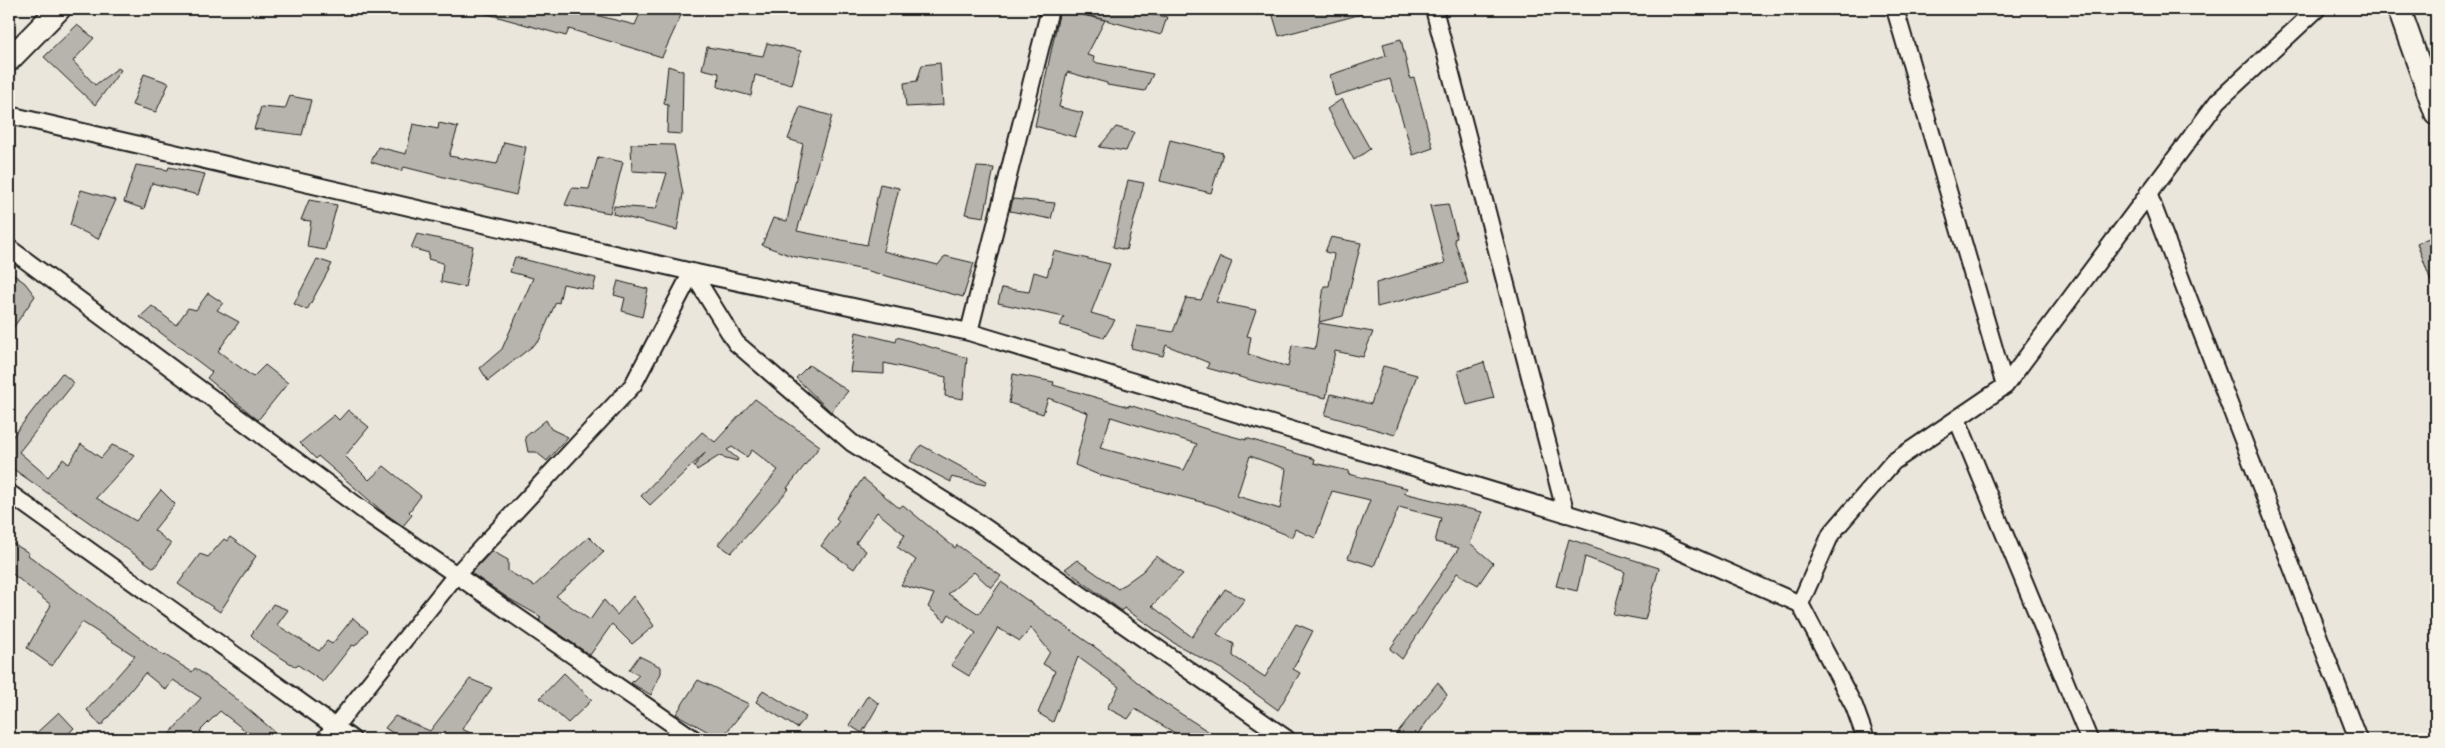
<svg xmlns="http://www.w3.org/2000/svg" width="2445" height="748" viewBox="0 0 2445 748" font-family="Caveat,sans-serif">
  <rect width="100%" height="100%" fill="#eae6dc"/>
  <filter id="ink" filterUnits="userSpaceOnUse"><feTurbulence type="fractalNoise" baseFrequency=".02" numOctaves="2"/><feDisplacementMap in="SourceGraphic" scale="10" xChannelSelector="R" yChannelSelector="G"/><feConvolveMatrix kernelMatrix="1 2 1 2 8 2 1 2 1" color-interpolation-filters="sRGB"/></filter>
  <g filter="url(#ink)">
    <path fill="#b6b4ac" stroke="#1c1c1c" fill-rule="evenodd" d="M485 9H572L635 25 642 9H667L682 13 662 57 569 29 566 36 484 13Z
      M1084 9H1136V12L1167 17 1161 35 1083 14Z
      M1271 9H1361L1362 14 1279 36Z
      M1060 10 1105 20 1087 55 1094 57 1093 62 1153 74 1145 91 1107 85V83L1067 72 1059 107 1083 113 1075 137 1035 126Z
      M77 25 94 38 73 61 95 85 118 68 121 70 95 105 44 57Z
      M1401 39 1410 79 1414 78 1433 148 1413 155 1390 79 1335 96 1330 75 1386 56 1383 44Z
      M767 43 801 51 792 85 755 75 751 96 718 87 719 73 702 69 707 47 763 56Z
      M940 63 943 105 906 107 904 83 917 81 922 65Z
      M668 66 683 71 682 134 667 133 668 105 664 104Z
      M144 74 169 83 156 112 132 105Z
      M290 96 311 100 302 135 254 129 261 107 285 109Z
      M1342 99 1370 149 1354 160 1327 109Z
      M800 107 832 116 797 231 867 245 880 184 899 188 883 251 938 265 945 256 974 263 963 297 865 270 792 256 762 245 773 218 787 221 803 144 788 139Z
      M439 123 458 127 449 156 497 164 504 142 526 147 516 195 404 167 401 171 371 162 378 147 406 154 413 124 438 129Z
      M1116 127 1134 132 1126 151 1099 147Z
      M1170 140 1223 153 1211 193 1160 181Z
      M631 144 674 145 683 194 677 230 613 214 614 206 656 209 667 173 632 171Z
      M598 157 623 162 610 213 565 205 572 188 589 189Z
      M136 165 168 170 169 167 205 174 198 195 152 183 144 209 124 202Z
      M977 167 994 168 984 217 965 214Z
      M1128 180 1144 183 1126 250 1113 247Z
      M81 190 116 200 98 239 70 225Z
      M1013 199 1055 203 1051 219 1010 211Z
      M309 200 337 205 325 250 307 247 311 221 301 220Z
      M1448 204 1457 238 1454 239 1468 283 1377 307 1376 283 1445 263 1430 206Z
      M417 234 473 246 465 287 441 282 443 263 428 259 429 253 411 248Z
      M2436 235V291L2435 292 2417 243Z
      M1331 237 1361 243 1343 316 1319 322 1324 286H1329L1334 254 1325 252Z
      M1054 251 1110 264 1091 313 1115 320 1104 338 1060 325 1064 317 998 303 1002 288 1029 292 1034 272 1047 276Z
      M515 257 596 278 593 290 563 284 559 303 556 302 539 341 488 381 480 368 502 349 533 278 510 272Z
      M1220 257 1232 262 1216 302 1256 310 1247 336 1251 337 1248 354 1288 367 1292 345 1315 349 1319 323 1373 332 1363 357 1335 351 1326 398 1276 387 1207 368 1209 363 1166 345 1163 356 1131 348 1137 326 1173 332 1186 298 1201 300Z
      M317 259 332 264 307 310 294 304Z
      M9 271 25 283 35 296 9 334Z
      M618 281 648 289 642 317 622 311 625 298 614 295Z
      M208 293 223 303 217 310 239 322 218 351 253 377 265 365 288 383 258 420 207 378 212 372 140 317 152 306 176 325 188 308 196 310Z
      M856 332 896 342 897 337 967 358 963 399 945 396 946 377 884 363V374L850 372Z
      M1484 362 1494 398 1467 405 1458 371Z
      M809 365 848 391 831 412 796 378Z
      M1383 366 1417 375 1395 435 1325 415 1331 394 1371 404Z
      M62 373 74 383 19 452 48 477 63 459 69 464 81 444 101 458 112 445 135 455 96 498 136 521 161 490 175 504 154 530 171 544 154 568 9 466V441Z
      M1013 374 1054 382 1053 385 1129 407V405L1213 431 1246 440V438L1315 459 1314 463 1349 471 1348 474 1407 488 1404 493 1482 512 1470 543 1493 563 1478 585 1457 573 1402 659 1390 649 1459 548 1435 542 1441 518 1399 507 1374 566 1348 558 1370 500 1332 491 1315 538 1295 529 1292 537 1216 506 1099 475 1075 465 1088 413 1048 398 1043 414 1009 403ZM1111 417 1197 444 1184 470 1100 448ZM1250 456 1286 469 1280 509 1237 496Z
      M755 399 820 446 787 488 789 489 731 553 718 544 778 470 752 450 747 457 732 447 727 450 738 459 737 461 719 456 697 470 694 466 706 452 650 505 641 496 702 432 715 442Z
      M348 410 369 427 345 456 369 480 384 466 421 496 409 512 412 515 403 526 383 512 318 456 316 459 300 443 334 415 339 420Z
      M546 420 551 429 568 437 547 461 536 452H528L525 437Z
      M921 445 987 481 985 485 951 477V482L910 461Z
      M863 478 899 508 903 505 955 548 957 545 1001 576 991 588 974 572 948 594 979 614 1001 582 1099 650 1155 697 1220 739H1185L1135 709 1128 719 1107 708 1119 687 1078 657 1053 722 1038 713 1055 671 1043 664 1050 652 1031 628 1020 641 998 628 969 676 951 665 976 633 949 614 945 621 928 607 934 594 901 585 916 560 897 547 905 535 877 512 856 543 866 551 854 569 821 546 839 521 836 518Z
      M230 537 256 556 220 612 178 584 200 554 208 557 224 539 227 541Z
      M589 537 604 552 556 596 590 620 604 600 617 615 633 596 654 626 632 644 612 624 590 655 539 620 541 617 508 598 471 573 492 551 508 560V571L534 586Z
      M1569 539 1659 568 1645 620 1613 614 1625 572 1585 557 1577 591 1556 586Z
      M9 541 29 553 28 555 164 656 165 655 192 672 195 668 233 696 283 739H256L220 711 200 731 208 739H165L201 698 173 680 166 690 145 673 101 726 87 710 135 656 82 622 52 666 27 648 51 605 9 571Z
      M1156 556 1183 574 1152 606 1192 637 1225 589 1245 599 1217 634 1234 644 1233 656 1265 677 1296 624 1313 631 1293 669 1300 673 1278 710 1223 670 1174 643 1124 608 1122 611 1065 569 1077 560 1118 589 1143 571Z
      M273 604 288 610 277 625 319 651 327 641 332 644 353 618 368 631 355 646 352 645 323 682 298 665 296 667 261 645 251 635Z
      M639 656 661 667V673L651 695 631 683 639 675 629 670Z
      M564 673 592 700 568 723 540 698Z
      M470 679 492 688 462 729 483 739H402L385 728 395 716 430 731Z
      M698 680 749 704 721 739 676 714Z
      M1438 682 1447 695 1414 739H1392Z
      M763 690 806 717 797 728 756 702Z
      M868 695 879 704 862 733 849 725Z
      M59 712 74 728 63 739H30Z"/>
    <g fill="none" stroke-linecap="round" stroke-linejoin="round">
      <g stroke="#1c1c1c" stroke-width="20">
        <path id="street" d="M1434 9 1566 514
          M1895 9 2005 386
          M9 115 692 272 969 332 1657 541 1800 604
          M2148 193 2358 739
          M9 248 371 516 694 739
          M692 272 736 343 852 443 970 517 1287 739
          M969 332 1050 9
          M1957 419 2089 739
          M9 493 352 739
          M325 739 456 575 633 385 692 272
          M1866 739 1854 706 1800 604 1831 534 1893 462 2005 386 2218 101 2317 9"/>
      </g>
      <g stroke="#1c1c1c" stroke-width="26">
        <path id="secondary" d="M2399 9 2436 113
          M9 60 59 9"/>
      </g>
      <use href="#street" stroke="#f7f3e8" stroke-width="16"/>
      <use href="#secondary" stroke="#f7f3e8" stroke-width="22"/>
    </g>
  </g>
  <rect width="2445" height="748" fill="none" stroke="#f7f3e8" stroke-width="30"/>
  <rect x="15" y="15" width="2415" height="718" fill="none" stroke="#1c1c1c" stroke-width="2" filter="url(#ink)"/>
</svg>
